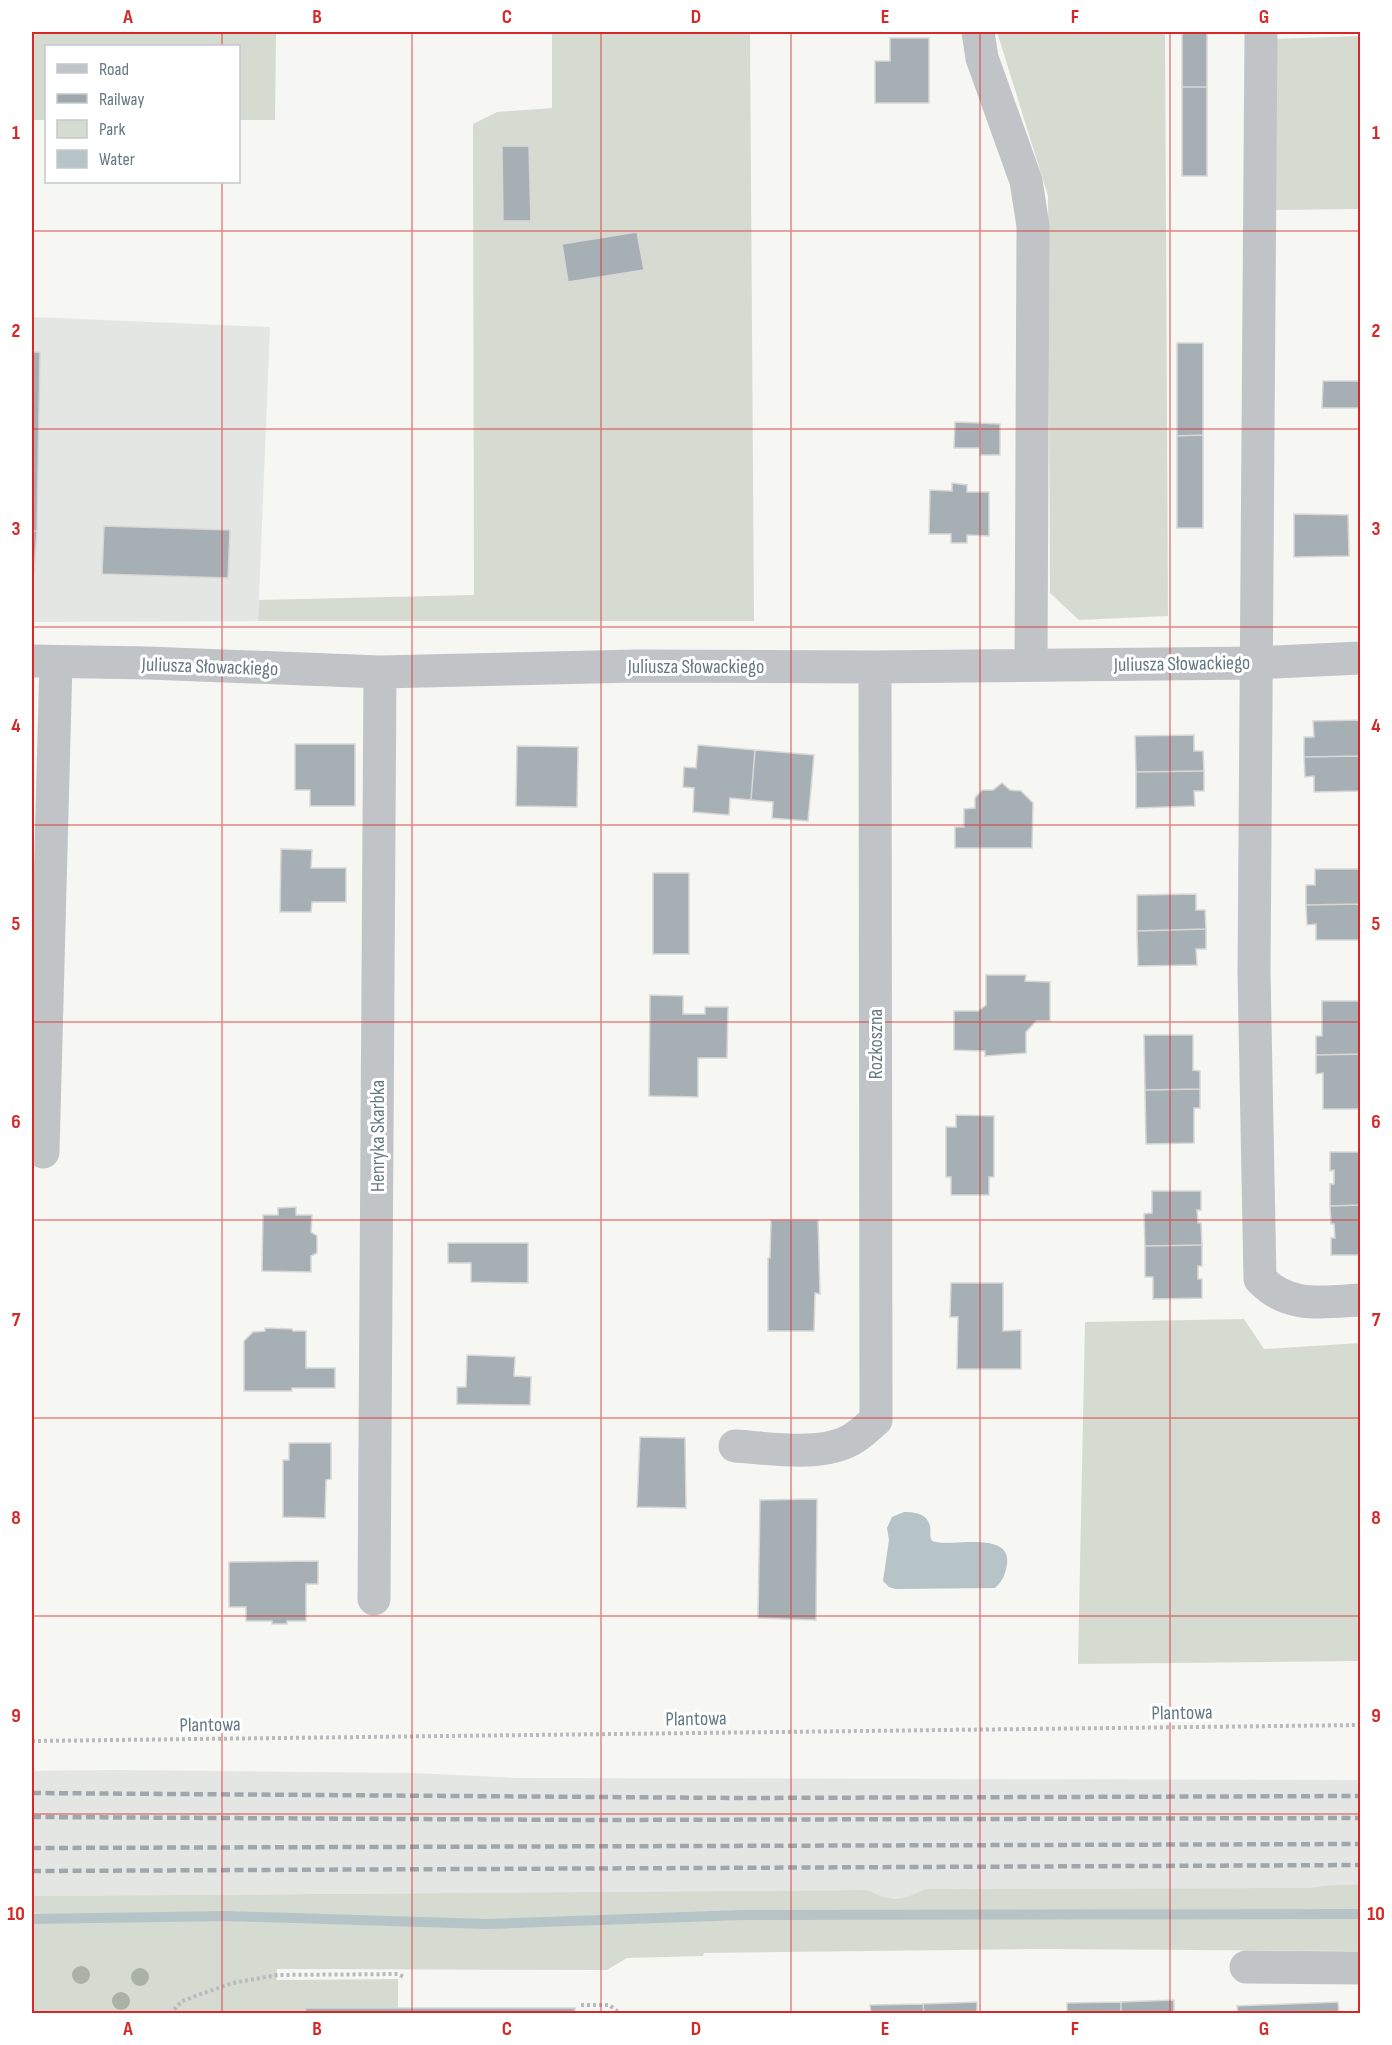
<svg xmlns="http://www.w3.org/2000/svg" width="1392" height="2045" viewBox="0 0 1392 2045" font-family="'Sofia Sans Condensed',sans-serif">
  <rect width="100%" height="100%" fill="#f6f6f3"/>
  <path fill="#e4e6e4" d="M32 317 270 327 258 621 32 622Z
    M112 1770 415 1773 518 1778 1360 1780V1884L1332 1885 1306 1888 925 1889 906 1899H886L867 1890 32 1896V1771Z"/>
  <path fill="#d6dbd2" d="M32 32H276L275 120H239L238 46H46V120H32Z
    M552 32H750L754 621H258L259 600 474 595 473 124 497 112 552 108Z
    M997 32H1165L1168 616 1079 620 1050 593 1048 196Z
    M1360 36V209L1272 210 1274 39Z
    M1244 1319 1264 1349 1360 1343V1661L1078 1664 1085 1322Z
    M1360 1884V1951L1038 1949 704 1953 703 1956 627 1958 607 1970 277 1969V1980L398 1979V2008H305V2014H32V1896L867 1890C893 1902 899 1902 925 1889L1306 1888 1332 1885Z"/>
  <path fill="#b6c4c7" d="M904 1512C914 1512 927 1513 930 1526 931 1532 929 1535 932 1541 947 1548 1012 1529 1007 1564 1006 1573 1002 1582 995 1588L895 1589 889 1587 883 1581 889 1540 887 1528 892 1517Z"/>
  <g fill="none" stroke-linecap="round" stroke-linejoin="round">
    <path stroke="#b6c4c7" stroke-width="10" d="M32 1919 226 1916 487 1924 742 1915 1360 1914"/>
  </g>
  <path fill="#a6b0b4" stroke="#d8d7d6" stroke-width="1.5" d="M1182 32H1207V87H1182Z
    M890 38H929V103H875V61H890Z
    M1182 87H1207V176H1182Z
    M502 146H529L531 221H503Z
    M637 232 644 270 568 282 562 244Z
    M1177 343H1203V435L1177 436Z
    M32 352H40L37 531H32Z
    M1323 381H1360V408H1322Z
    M955 422 980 423V448H954Z
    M980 423 1000 424V455H980Z
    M1203 435V528H1177V436Z
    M952 483 967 485V492H989V536L967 535V543H951V534H929L930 490 952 491Z
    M1294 514 1348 515 1349 556 1294 557Z
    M104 526 230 530 228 578 102 574Z
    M32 531H37L34 574H32Z
    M1360 720V756L1304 757V737H1314L1313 721Z
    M1194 735V751H1203L1204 771 1136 772 1135 736Z
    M295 744H355V806H310V790H295Z
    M698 745 755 750 751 800 730 798 729 815 693 812 694 788 683 787 684 767 696 768Z
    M517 746 578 747 577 807 516 806Z
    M755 750 814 755 808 821 772 818 773 802 751 800Z
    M1360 756V791L1314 792V776L1305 777 1304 757Z
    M1204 771V791H1194L1195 806 1136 808V772Z
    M1002 783 1010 790 1021 791 1033 803 1032 848H955V827H964V809L975 808V798L982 790H993Z
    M281 849 312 850 311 868H346V902H312L311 912H280Z
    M1315 869H1360V904L1306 905V885H1315Z
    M653 873H689V954H653Z
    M1196 894V910H1205L1206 929 1137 931V895Z
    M1360 904V940H1316V924L1307 925 1306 905Z
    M1206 929V949H1196L1197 965 1138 966 1137 931Z
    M986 975H1026L1025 981 1050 982V1021H1036L1026 1032V1053L985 1056V1051L954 1050V1011H978L986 1005Z
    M650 995 683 996V1014H705V1007H728L727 1058H698V1097L649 1096Z
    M1322 1001H1360V1054L1316 1055V1036H1322Z
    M1144 1035H1193V1070L1200 1071V1089L1145 1090Z
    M1360 1054V1109H1323V1073L1316 1074V1055Z
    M1200 1089V1108H1194V1143L1146 1144 1145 1090Z
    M956 1115 994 1116V1177H989V1195H951V1177H946V1127H956Z
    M1330 1152H1360V1205L1330 1206V1184H1334V1170L1330 1171Z
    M1152 1191H1201V1210H1197L1198 1223H1201L1202 1245 1145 1246 1144 1214 1152 1213Z
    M1360 1205V1255H1331V1238H1335L1334 1224H1331L1330 1206Z
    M296 1207V1215H312L311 1232 317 1236V1253L311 1256V1272L262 1271 263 1215H278V1208Z
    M771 1220H818L820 1294 815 1293 814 1331H768V1258H770Z
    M448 1243H528V1283L471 1282V1263H448Z
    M1202 1245V1266H1198V1279H1202V1298L1153 1299V1277H1145V1246Z
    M951 1283H1003V1331L1021 1330V1369H957L958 1317H950Z
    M265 1328 292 1329 293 1331H306V1368H335V1388H292V1391H244V1341L253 1332 265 1331Z
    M467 1355 515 1357 514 1376 531 1377 530 1405 457 1404V1387H466Z
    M640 1437 685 1438 686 1508 637 1507Z
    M289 1443H331V1479L326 1480 325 1518 283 1517V1460H289Z
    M817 1499 816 1620 758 1618 760 1500Z
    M318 1561V1584H306V1621H287V1624H272V1621H246V1607H229V1562Z
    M1174 2000V2014H1121V2002Z
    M977 2002V2014H924L923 2004Z
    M1121 2002V2014H1067V2003Z
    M1338 2002 1339 2014H1238L1237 2006Z
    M923 2004 924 2014H871L870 2005Z
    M305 2008H575V2014H305Z"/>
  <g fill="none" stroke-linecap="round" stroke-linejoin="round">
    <path stroke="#b8bbbd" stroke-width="4" stroke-dasharray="3 3" stroke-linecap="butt" d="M32 1741 1360 1725
      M581 2005H609L621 2014
      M32 2013 93 2014
      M170 2014 182 2001 201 1994 233 1983 277 1975 398 1974 404 1977"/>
    <path stroke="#c0c4c7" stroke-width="33" d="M978 32 982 58 1026 181 1033 226 1031 665
      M1261 32 1254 972 1260 1279C1288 1309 1323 1302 1360 1300
      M32 661 148 663 380 672 636 666 875 667 1256 663 1360 658
      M43 1152 56 662
      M735 1446C769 1448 823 1458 854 1438 862 1433 869 1426 876 1420L875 667
      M374 1599 380 672
      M1246 1967 1360 1968"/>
    <path stroke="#9fa7ab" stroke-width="4.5" stroke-dasharray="9 4.5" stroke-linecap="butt" d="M32 1793 741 1798 1360 1796
      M32 1817 595 1820 1360 1818
      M32 1848 1360 1844
      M32 1871 1360 1865"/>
  </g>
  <g fill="#aab2a5">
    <circle cx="81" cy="1975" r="9"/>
    <circle cx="140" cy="1977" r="9"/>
    <circle cx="121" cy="2001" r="9"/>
  </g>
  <path fill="none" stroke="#d62828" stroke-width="1.5" stroke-opacity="0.55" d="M222 32V46M412 32V2014M601 32V2014M791 32V2014M980 32V2014M1170 32V2014M222 182V2014M32 231H1360M32 429H1360M32 627H1360M32 825H1360M32 1022H1360M32 1220H1360M32 1418H1360M32 1616H1360M32 1814H1360"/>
  <g text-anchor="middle" stroke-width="6" stroke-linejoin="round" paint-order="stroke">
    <g font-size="20" fill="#667983" stroke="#fff">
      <text transform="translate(1182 663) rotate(-1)" y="7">Juliusza Słowackiego</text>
      <text transform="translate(210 666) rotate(2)" y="7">Juliusza Słowackiego</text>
      <text x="696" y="673">Juliusza Słowackiego</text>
      <text transform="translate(875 1044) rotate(-90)" y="7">Rozkoszna</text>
      <text transform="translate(377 1136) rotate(-90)" y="7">Henryka Skarbka</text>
      <text transform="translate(1182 1712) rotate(-1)" y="7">Plantowa</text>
      <text transform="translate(696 1718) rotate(-1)" y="7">Plantowa</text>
      <text transform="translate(210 1724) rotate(-1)" y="7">Plantowa</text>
    </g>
  </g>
  <rect width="1392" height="2045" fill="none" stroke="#ffffff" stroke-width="66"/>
  <rect x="45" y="45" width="195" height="138" fill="#ffffff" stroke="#c2c9cd" stroke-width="1.5"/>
  <rect x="57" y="64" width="30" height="9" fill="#c0c4c7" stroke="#c2c9cd" stroke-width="1.5"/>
  <text x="99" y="75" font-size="18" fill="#667983">Road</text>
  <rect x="57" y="94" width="30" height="9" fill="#9fa7ab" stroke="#c2c9cd" stroke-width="1.5"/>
  <text x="99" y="105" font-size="18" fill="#667983">Railway</text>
  <rect x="57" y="120" width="30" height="18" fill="#d6dbd2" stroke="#c2c9cd" stroke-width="1.5"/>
  <text x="99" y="135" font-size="18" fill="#667983">Park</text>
  <rect x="57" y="150" width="30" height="18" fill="#b6c4c7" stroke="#c2c9cd" stroke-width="1.5"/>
  <text x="99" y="165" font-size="18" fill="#667983">Water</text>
  <rect x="33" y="33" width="1326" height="1979" fill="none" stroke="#d62828" stroke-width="2"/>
  <g font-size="20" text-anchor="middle" font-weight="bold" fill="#d62828">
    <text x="128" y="23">A</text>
    <text x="317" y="23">B</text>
    <text x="507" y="23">C</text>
    <text x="696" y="23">D</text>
    <text x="885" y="23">E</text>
    <text x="1075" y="23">F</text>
    <text x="1264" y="23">G</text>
    <text x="16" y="139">1</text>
    <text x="1376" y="139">1</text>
    <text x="16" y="337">2</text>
    <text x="1376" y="337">2</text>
    <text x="16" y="535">3</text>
    <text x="1376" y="535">3</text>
    <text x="16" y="732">4</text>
    <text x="1376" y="732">4</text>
    <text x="16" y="930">5</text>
    <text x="1376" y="930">5</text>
    <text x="16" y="1128">6</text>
    <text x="1376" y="1128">6</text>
    <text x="16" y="1326">7</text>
    <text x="1376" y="1326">7</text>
    <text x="16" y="1524">8</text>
    <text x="1376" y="1524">8</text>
    <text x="16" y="1722">9</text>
    <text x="1376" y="1722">9</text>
    <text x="16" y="1920">10</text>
    <text x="1376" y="1920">10</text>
    <text x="128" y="2035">A</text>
    <text x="317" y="2035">B</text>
    <text x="507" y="2035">C</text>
    <text x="696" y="2035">D</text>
    <text x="885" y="2035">E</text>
    <text x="1075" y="2035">F</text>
    <text x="1264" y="2035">G</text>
  </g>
</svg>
